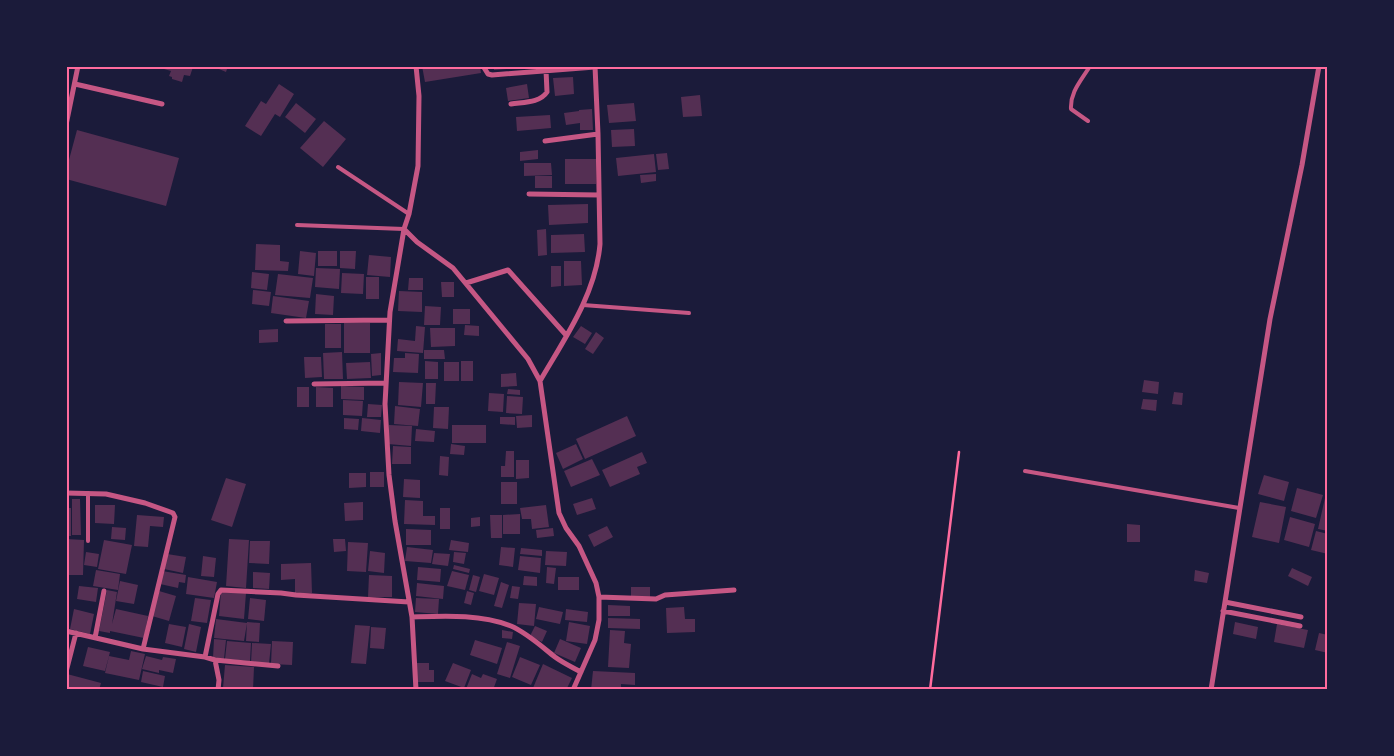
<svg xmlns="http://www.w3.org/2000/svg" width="1394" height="756" viewBox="0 0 1394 756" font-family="'DM Sans',sans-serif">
  <rect width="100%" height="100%" fill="#1b1b3a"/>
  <path fill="#542f53" d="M165 66H190L193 67 190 76 184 75 182 82 172 79V77L169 76 171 71 164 69Z
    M212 66H228L226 72Z
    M422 66H480L481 73 425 82Z
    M494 66H519V68L494 70Z
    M604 66H627V69H604Z
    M573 77 574 94 555 96 553 78Z
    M279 84 294 94 280 117 275 114 261 136 245 126 261 101 266 104Z
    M527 84 529 98 508 101 506 88Z
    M700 95 702 116 683 117 681 97Z
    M296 103 316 119 305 133 285 117Z
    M634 103 636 121 609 123 607 105Z
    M592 109 593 130H580V123L566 125 564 113 579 111V110Z
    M550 115 551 128 517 131 516 117Z
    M324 121 346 139 323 167 300 148Z
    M634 129 635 146 612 147 611 130Z
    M77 130 179 158 166 206 66 179V171Z
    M538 150V159L520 161V152Z
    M667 153 669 169 658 170 656 154Z
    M654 154 656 172 618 176 616 158Z
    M565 159H596V184H565Z
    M524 163H551L552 175 524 176Z
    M656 174V181L641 183 640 175Z
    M535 176H552V188H535Z
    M588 204V223L549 225 548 205Z
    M546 229 547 255 538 256 537 230Z
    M584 234 585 252 551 253V235Z
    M256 244 280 245V261L289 262 288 271 255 270Z
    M300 251 316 253 314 276 298 274Z
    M318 251H337V266H318Z
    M340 251H356L355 269 340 268Z
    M369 255 391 257 390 277 367 275Z
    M564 261H581L582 285 564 286Z
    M551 266H561V286L551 287Z
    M316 268 340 269 339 289 315 287Z
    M252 272 269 274 267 290 251 288Z
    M342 273 364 274 363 294 341 293Z
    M278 274 313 278 310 298 275 295Z
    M366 277H379V299H366Z
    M409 278H423V290H408Z
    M441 282H454V297H442Z
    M253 290 271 292 269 306 252 304Z
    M399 291 422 292V312L398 311Z
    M316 294 334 296 333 315 315 314Z
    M273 296 309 301 306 318 271 313Z
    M425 306 441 307 440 325H424Z
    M453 309H470V324H453Z
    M344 323H370V353H344Z
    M325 324H341V348H325Z
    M465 325 479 326V336L464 335Z
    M416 326 425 327 423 353 397 351 398 339 415 341Z
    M581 326 592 333 585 344 573 337Z
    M430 328H455V346L431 347Z
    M278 329V342L259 343V330Z
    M596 332 604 338 593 354 585 349Z
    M424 350H444L445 359H424Z
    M342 352 343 379H324L323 353Z
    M381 353V375L372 376 371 354Z
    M405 353 419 354 418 373 393 372 394 358H405Z
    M304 357H321L322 377 305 378Z
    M425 361 438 362V379H425Z
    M461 361H473V381H461Z
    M370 362 371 378 347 379 346 363Z
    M444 362H459V381H444Z
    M516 373 517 386 501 387V374Z
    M1144 380 1159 382 1158 394 1142 392Z
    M399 382 423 383 421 407 398 405Z
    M426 383H436L435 404H426Z
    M341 386 364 387V400L341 399Z
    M297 387H309V407H297Z
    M316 387 333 388V407H316Z
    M508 389 520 390V395L507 394Z
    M1174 392 1183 393 1182 405 1172 404Z
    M489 393 504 394 503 412 488 411Z
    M507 396 523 397 522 414 506 413Z
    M1143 399 1157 400 1156 411 1141 409Z
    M343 400 363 401 362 416 343 415Z
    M368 404 382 405 381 417H367Z
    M395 406 420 409 418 426 394 424Z
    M434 407H449L448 429 433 428Z
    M532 415V427L517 428 516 416Z
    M627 416 636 436 585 459 576 439Z
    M500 417H515V425L500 424Z
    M344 418 359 419 358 430 344 429Z
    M362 418 381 420 380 433 361 431Z
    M389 425 412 426 411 446 388 444Z
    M452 425H486V443H452Z
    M416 429 435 431 434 442 415 441Z
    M451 444 465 446 464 455 450 454Z
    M576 444 583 459 563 469 556 453Z
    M393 446 411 447V464H392Z
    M506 451H514V477H501V466H505Z
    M642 452 647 463 637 467 640 474 610 487 602 470Z
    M440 456 449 457 448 476 439 475Z
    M592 459 600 475 571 487 564 471Z
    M516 460H529V478L516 479Z
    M370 472H384V487H370Z
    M349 473H366V487L349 488Z
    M1264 475 1289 482 1284 501 1258 494Z
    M226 478 246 484 232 527 211 520Z
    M404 479 420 480V498L403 497Z
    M501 482H517V504H501Z
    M1297 488 1323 495 1316 518 1291 511Z
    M592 498 596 509 577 515 573 504Z
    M1325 498H1328V531L1318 529Z
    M72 499H80L81 535H72Z
    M405 500 423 501V516H435V525L404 524Z
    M363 502V520L345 521 344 503Z
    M1260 502 1286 507 1279 543 1252 537Z
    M95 505H115L114 524 95 523Z
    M546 505 549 527 532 529 531 519H522L520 508Z
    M66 508H71V536H66Z
    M440 508H450V529H440Z
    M520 514V534H503V515Z
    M137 515 164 517 163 527 150 526 148 547 134 546Z
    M490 515H502V538H491Z
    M480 517V526L471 527V518Z
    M1290 517 1315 524 1309 547 1284 540Z
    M1127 524 1140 525V542H1127Z
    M607 526 613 537 594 547 588 535Z
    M112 527 126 528 125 540 111 539Z
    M553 528 554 536 537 538 536 530Z
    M406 529 431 530V545H406Z
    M1316 531 1328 534V554L1311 550Z
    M66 539 84 540 83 575H66Z
    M229 539 249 540 246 588 226 586Z
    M333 539H345L346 551 334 552Z
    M104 540 132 545 126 574 98 569Z
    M451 540 469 543 468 552 449 550Z
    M250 541H270L269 564 249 563Z
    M348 542 368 543 366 572 347 571Z
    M407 547 433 550 431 563 405 561Z
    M501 547 515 548 513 567 499 565Z
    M521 548 542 550V556L520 554Z
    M370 551 385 553 384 573 368 571Z
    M546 551 567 552 566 566 545 565Z
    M86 552 99 554 97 567 84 565Z
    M454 552 466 553 464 564 453 562Z
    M434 553 450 554 448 566 432 564Z
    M167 554 186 557 183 573 164 569Z
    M203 556 216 558 214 577 201 576Z
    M520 556 541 558 540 573 518 570Z
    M311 563 312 593 295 594V579L281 580V564Z
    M454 565 470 569 469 573 453 569Z
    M418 567 441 569 440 582 417 580Z
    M547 567 556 568 554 584 546 583Z
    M1292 568 1312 577 1308 586 1288 576Z
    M96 570 120 574 118 590 93 586Z
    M1195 570 1209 573 1207 583 1194 581Z
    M162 571 186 575 185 583 179 582 178 588 160 584Z
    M452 571 469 575 465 590 447 586Z
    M253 572 270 573 269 589 253 588Z
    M484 574 499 578 494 595 479 591Z
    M369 575 392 576V597H368Z
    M473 575 480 577 476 592 469 590Z
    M524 576 537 577V586L523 585Z
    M188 577 217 582 214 598 186 594Z
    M558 577H579V590H558Z
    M120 581 138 585 134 604 116 601Z
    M501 582 509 585 502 608 494 606Z
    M417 583 444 586 443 599 416 596Z
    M79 586 98 588 96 602 77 599Z
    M512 586 520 587 518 599 510 598Z
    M631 587H650V597H631Z
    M107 590 117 592 112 624 116 609 148 616 144 638 110 631V633L99 631Z
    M159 591 176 596 169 621 152 616Z
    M221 591 246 593 244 619 219 616Z
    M467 591 474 593 471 605 464 603Z
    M195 598 211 600 207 623 191 621Z
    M250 598 266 600 264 621 248 619Z
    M416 598 439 599 438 614 415 612Z
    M519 603 536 604 534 626 517 624Z
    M608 605 630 606V616H608Z
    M539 607 563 612 560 624 536 619Z
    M684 607 685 619H695V632L667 633 666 608Z
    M74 609 94 614 90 634 70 629Z
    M566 609 588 612 587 622 565 620Z
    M608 618 640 619V629L608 628Z
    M216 619 247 623 244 641 214 638Z
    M247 622 260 623 259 642 246 641Z
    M569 622 590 626 587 644 566 641Z
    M1235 622 1258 627 1256 639 1233 634Z
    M169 624 186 627 182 647 165 643Z
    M189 624 201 627 196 652 184 649Z
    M1277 624 1308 630 1304 648 1274 642Z
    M355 625 370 626 366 664 351 663Z
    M535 626 547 631 542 642 530 636Z
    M371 627 386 628 384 649 370 648Z
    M502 630 513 632 512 639 502 638Z
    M610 630 625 631 624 643 631 644 629 668 608 667Z
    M1319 633 1328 635V653L1315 650Z
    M214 639 226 640 224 659 213 658Z
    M560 639 581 648 575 662 554 653Z
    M475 640 502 648 497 664 470 655Z
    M227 641 251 643 250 661 225 659Z
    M272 641 293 642 292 665 271 664Z
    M507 642 520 646 510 678 497 674Z
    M252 643 271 644 269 664 251 663Z
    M88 647 110 652 105 671 83 666Z
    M131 651 145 654 139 680 105 673 109 656 129 660Z
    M146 656 162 660 163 657 176 659 173 673 159 670V673L142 669Z
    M520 657 540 665 531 685 512 677Z
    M416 663H429V670H434V682H416Z
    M453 663 471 670 464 688 445 681Z
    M543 664 572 678 566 690H537L533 688Z
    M225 665 254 667 253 690 223 688Z
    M143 671 165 676 163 687 141 682Z
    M593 671 635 673V685L621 684V690H591Z
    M67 674 101 683 99 690H66Z
    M472 674 481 678 483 674 497 679 493 690 466 689Z"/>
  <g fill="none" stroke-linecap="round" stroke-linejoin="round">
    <path stroke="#ff6b9d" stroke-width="2.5" d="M930 690 959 452"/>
    <path stroke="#c65784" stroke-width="4" d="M1088 121 1071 109C1070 92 1081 81 1090 66
      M338 167 409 214
      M297 225 404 229
      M583 305 689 313
      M1025 471 1239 508
      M88 541V493"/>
    <path stroke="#c65784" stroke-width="5" d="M416 66 419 96 418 166 409 214 404 229 390 312 385 404 389 475 395 521 412 617 416 690
      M483 66 488 74 492 75 595 67
      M75 84 162 104
      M511 104C523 102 540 103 547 92L546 70
      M66 125 78 66
      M545 141 598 134
      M529 194 599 195
      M404 229 417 242 453 268 528 359 540 381 559 513 566 528 579 546 596 583 599 597V620L595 640 573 690
      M466 283 508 270 566 335
      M286 321 389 320
      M540 381C565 338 596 294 600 244L598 134 595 66
      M314 384 386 383
      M66 493 106 494 145 503 173 513 175 517 143 649
      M599 597 656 599 665 595 734 590
      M1225 602 1301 617
      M1223 611 1300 626
      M412 617C445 616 480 614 511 626 527 633 541 646 555 657 563 663 572 667 581 672
      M66 631 143 649 205 657 215 660 278 666
      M95 638 104 591
      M205 657 218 594 221 590 281 593 296 595 409 602
      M215 660 219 680 218 690
      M66 672 76 633
      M1211 690 1270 319 1302 165 1319 66"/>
  </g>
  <rect width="1394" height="756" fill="none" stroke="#1b1b3a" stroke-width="135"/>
  <rect x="68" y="68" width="1258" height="620" fill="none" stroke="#ff6b9d" stroke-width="2"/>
</svg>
